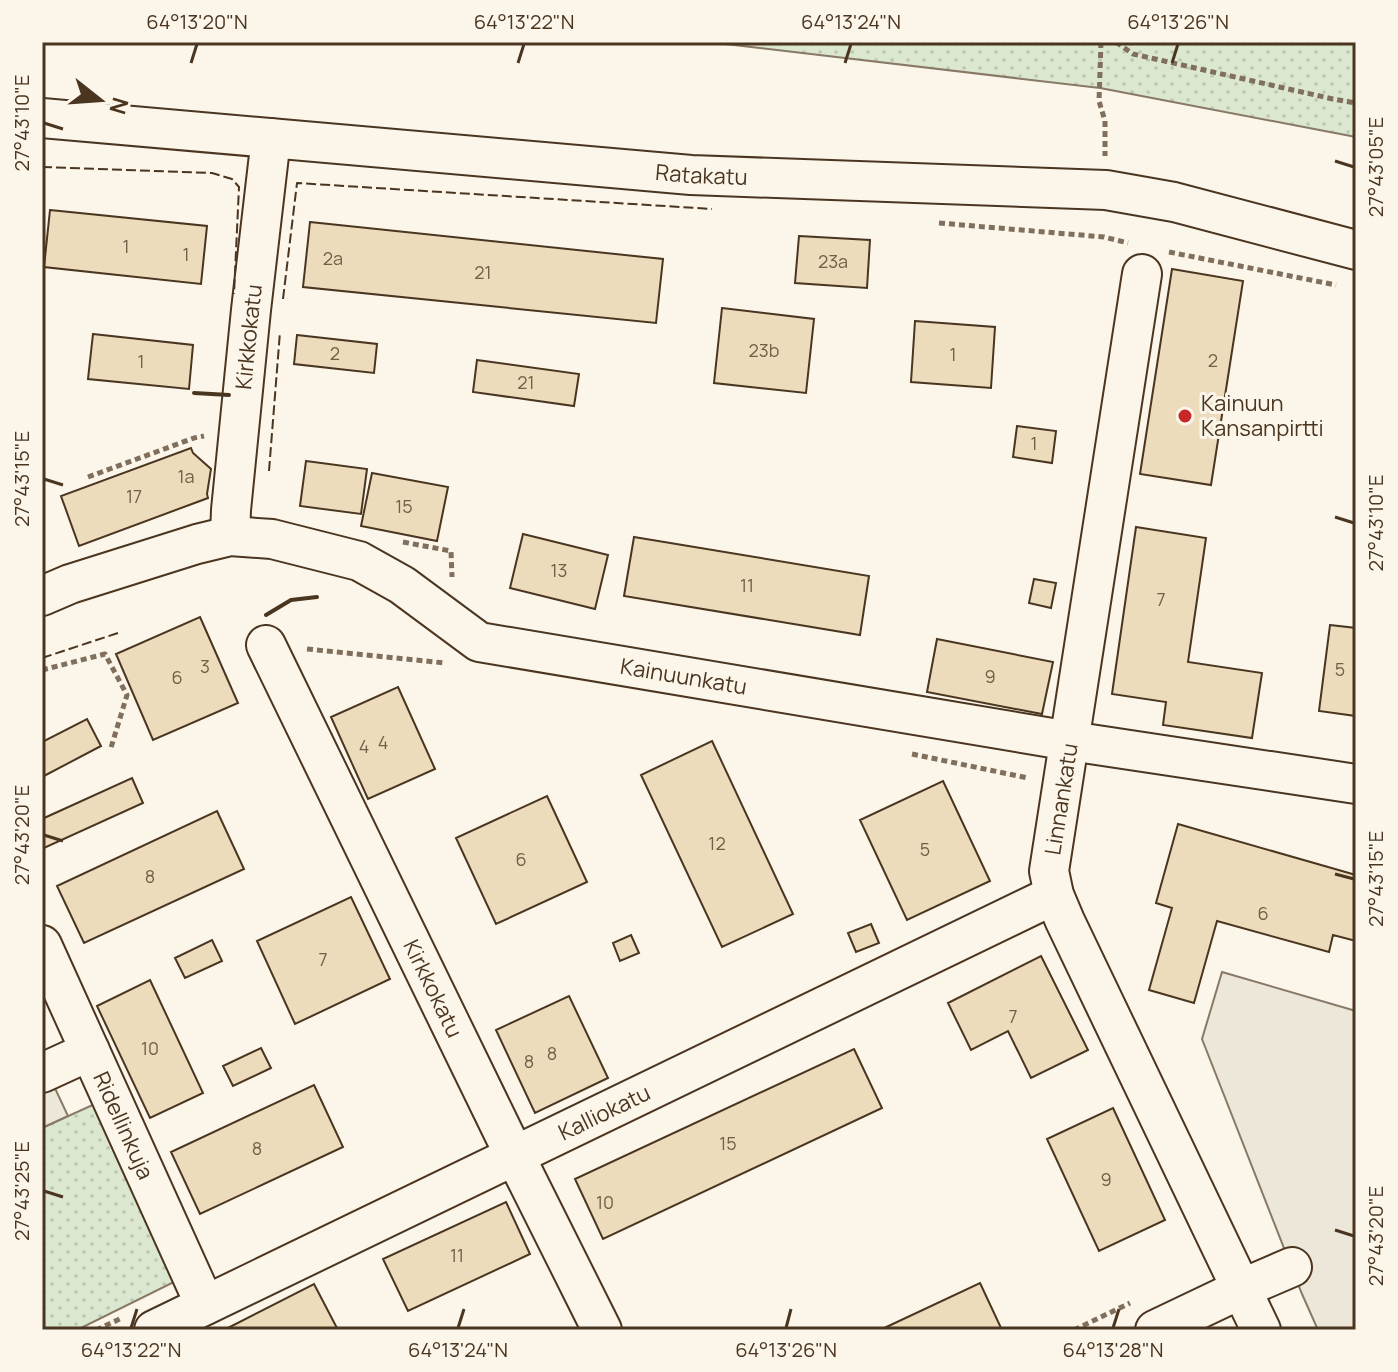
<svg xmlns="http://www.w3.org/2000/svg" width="1398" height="1372" viewBox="0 0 1398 1372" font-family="Manrope,sans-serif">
  <defs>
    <pattern id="park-dots" width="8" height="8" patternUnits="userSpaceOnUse" patternTransform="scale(2)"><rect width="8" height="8" fill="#dce7d0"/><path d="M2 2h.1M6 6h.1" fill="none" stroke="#bec7b2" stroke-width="1.8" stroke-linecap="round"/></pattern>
  </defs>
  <rect width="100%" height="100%" fill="#fbf6e9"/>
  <path fill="url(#park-dots)" stroke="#887966" stroke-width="2" d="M708 42H1356V137L1100 88Z
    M99 1102 180 1279 77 1330H42V1128Z"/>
  <path fill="#ede7d9" stroke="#887966" stroke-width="2" d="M1222 972 1356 1011V1330H1318L1302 1294 1202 1039Z
    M53 1084 68 1116 42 1128V1089Z"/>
  <path fill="#ecdcbc" stroke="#4a3520" stroke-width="2" d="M50 210 207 226 201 284 44 267Z
    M310 222 663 259 656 323 303 287Z
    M799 236 870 240 867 288 795 283Z
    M1172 269 1243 281 1211 485 1140 474Z
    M722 308 814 319 806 393 714 383Z
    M915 321 995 327 991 388 911 382Z
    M93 334 193 345 189 389 88 379Z
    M297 335 377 344 374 373 294 364Z
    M477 360 579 374 574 406 473 392Z
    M1017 426 1056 431 1052 463 1013 457Z
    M191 448 193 453 211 469 207 494 208 498 79 546 61 496Z
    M306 461 367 469 361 514 300 506Z
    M372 473 448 487 437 541 361 526Z
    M1136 527 1206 538 1188 662 1262 673 1252 738 1163 725 1166 702 1112 694Z
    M523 534 608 555 595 609 510 588Z
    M634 537 869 576 860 635 624 596Z
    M1034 579 1056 583 1051 608 1029 603Z
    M200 617 238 703 153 740 116 654Z
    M1330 625 1356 628V716L1319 711Z
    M937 639 1053 662 1042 714 927 692Z
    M398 687 435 769 368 799 331 717Z
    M87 719 101 746 42 777V742Z
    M712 741 793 914 722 947 641 775Z
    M132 778 143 803 44 848 42 844V819Z
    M943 781 990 881 907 920 860 820Z
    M547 796 587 882 496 924 456 838Z
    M217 811 244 869 84 943 57 886Z
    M1178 824 1356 875V941L1333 935 1329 952 1217 921 1194 1003 1149 990 1172 908 1156 903Z
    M351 897 390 979 295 1024 257 941Z
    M871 924 879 943 856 952 848 933Z
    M631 935 639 953 620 961 613 943Z
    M212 940 222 961 185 978 175 958Z
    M1041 956 1088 1050 1031 1078 1008 1031 971 1050 948 1003Z
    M150 980 203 1093 150 1118 97 1006Z
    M569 996 608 1078 535 1113 496 1030Z
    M261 1048 271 1068 233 1086 223 1066Z
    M854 1049 882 1108 603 1239 575 1179Z
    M314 1085 343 1147 200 1214 171 1152Z
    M1113 1108 1165 1220 1099 1251 1047 1139Z
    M506 1202 530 1254 408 1311 383 1259Z
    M980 1283 1002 1330H880Z
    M314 1284 338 1330H224Z"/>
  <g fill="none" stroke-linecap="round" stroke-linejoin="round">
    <g stroke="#4a3520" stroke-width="42">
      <g id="minor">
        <path id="s1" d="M42 118 691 175 1106 190 1174 202 1356 250"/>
        <path d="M1142 274 1049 871 1054 895 1065 921 1261 1330"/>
        <path id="s2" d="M230 536 231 510 251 310 271 138"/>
        <path id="s3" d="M42 596 70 584 197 544 230 536 272 539 359 561 402 585 479 642 1070 741 1356 784"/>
        <path id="s4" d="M266 645 504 1134 602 1330"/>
        <path id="s5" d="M42 945 205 1305"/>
        <path d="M42 1073 90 1051"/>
        <path id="s6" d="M154 1330 1054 895"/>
        <path d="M1155 1330 1241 1289 1292 1267"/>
      </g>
    </g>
    <path stroke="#7f6f5c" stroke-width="5" stroke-dasharray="6 4" stroke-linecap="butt" d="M1101 42 1099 101 1105 121V156
      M1116 42 1133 54 1333 99 1356 103
      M939 223 1104 237 1128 243
      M1169 252 1336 285
      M88 477 194 438 204 436
      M403 542 451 551 452 577
      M307 649 445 663
      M42 670 105 654 127 695 110 751
      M912 754 1028 778
      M96 1330 122 1318
      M1074 1330 1130 1303"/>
    <use href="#minor" stroke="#fbf6e9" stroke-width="38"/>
    <path stroke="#4a3520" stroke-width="2" stroke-dasharray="10 4" stroke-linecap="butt" d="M42 167 212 173 232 179 239 187 234 294
      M283 299 297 183 712 209
      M269 471 280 332
      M42 658 121 632"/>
    <path stroke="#4a3520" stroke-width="4" d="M194 393 229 395
      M266 615 291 600 317 597"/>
  </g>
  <path fill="none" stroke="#4a3520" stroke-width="3" d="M191 63 197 44M518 63 524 44M845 63 851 44M1172 63 1178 44M44 123 63 129M1335 161 1354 167M44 479 63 485M1335 517 1354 523M44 835 63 841M1335 874 1354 879M44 1191 63 1197M1335 1230 1354 1236M131 1328 137 1309M458 1328 464 1309M786 1328 791 1309M1113 1328 1119 1309"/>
  <circle fill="#c62828" stroke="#fbf6e9" stroke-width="3" cx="1185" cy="416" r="8"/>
  <g text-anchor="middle" stroke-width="6" stroke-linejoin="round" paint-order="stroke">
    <g font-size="18" fill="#725f47">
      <text x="126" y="253">1</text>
      <text x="186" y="261">1</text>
      <text x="333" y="265">2a</text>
      <text x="833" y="268">23a</text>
      <text x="483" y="279">21</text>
      <text x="764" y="357">23b</text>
      <text x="335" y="360">2</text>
      <text x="953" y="361">1</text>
      <text x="1213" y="367">2</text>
      <text x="141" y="368">1</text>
      <text x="526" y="389">21</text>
      <text x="1034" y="450">1</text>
      <text x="186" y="483">1a</text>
      <text x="134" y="503">17</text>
      <text x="404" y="513">15</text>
      <text x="559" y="577">13</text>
      <text x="747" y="592">11</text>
      <text x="1161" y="606">7</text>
      <text x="205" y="673">3</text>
      <text x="1340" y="676">5</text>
      <text x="990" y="683">9</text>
      <text x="177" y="684">6</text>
      <text x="383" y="749">4</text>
      <text x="364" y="753">4</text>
      <text x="717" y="850">12</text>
      <text x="925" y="856">5</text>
      <text x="521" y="866">6</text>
      <text x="150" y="883">8</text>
      <text x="1263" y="920">6</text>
      <text x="323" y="966">7</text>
      <text x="1013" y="1023">7</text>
      <text x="150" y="1055">10</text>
      <text x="552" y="1060">8</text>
      <text x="529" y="1068">8</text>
      <text x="728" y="1150">15</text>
      <text x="257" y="1155">8</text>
      <text x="1106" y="1186">9</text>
      <text x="605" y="1209">10</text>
      <text x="457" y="1262">11</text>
    </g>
    <g font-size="22" fill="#4a3520" stroke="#fbf6e9">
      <text dy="8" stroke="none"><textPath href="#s1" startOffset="662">Ratakatu</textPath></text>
      <text dy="8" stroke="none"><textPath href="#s2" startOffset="200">Kirkkokatu</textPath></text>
      <text dy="8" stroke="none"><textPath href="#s3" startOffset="682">Kainuunkatu</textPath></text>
      <text transform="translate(1061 799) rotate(-81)" y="8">Linnankatu</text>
      <text dy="8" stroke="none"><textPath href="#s4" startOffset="382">Kirkkokatu</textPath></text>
      <text dy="8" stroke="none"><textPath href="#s6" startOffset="500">Kalliokatu</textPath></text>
      <text dy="8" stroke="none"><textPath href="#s5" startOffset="198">Ridellinkuja</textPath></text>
    </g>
    <g font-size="22" fill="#4a3520" stroke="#fbf6e9" text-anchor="start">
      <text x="1201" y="411">Kainuun<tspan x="1201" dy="25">Kansanpirtti</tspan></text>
    </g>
  </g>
  <rect width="1398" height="1372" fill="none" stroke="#fbf6e9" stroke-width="88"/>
  <g transform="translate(100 100) rotate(107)" stroke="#fbf6e9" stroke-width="6" paint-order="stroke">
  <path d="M0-6L14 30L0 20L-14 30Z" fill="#4a3520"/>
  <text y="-12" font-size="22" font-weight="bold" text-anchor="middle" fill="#4a3520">N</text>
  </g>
  <rect x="44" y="44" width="1310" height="1284" fill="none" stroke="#4a3520" stroke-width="3"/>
  <g font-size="20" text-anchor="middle" fill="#4a3520">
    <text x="197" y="29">64°13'20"N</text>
    <text x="524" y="29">64°13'22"N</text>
    <text x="851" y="29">64°13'24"N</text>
    <text x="1178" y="29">64°13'26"N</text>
    <text transform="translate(22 123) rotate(-90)" y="7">27°43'10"E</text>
    <text transform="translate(1376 167) rotate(-90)" y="7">27°43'05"E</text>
    <text transform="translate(22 479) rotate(-90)" y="7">27°43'15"E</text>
    <text transform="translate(1376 523) rotate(-90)" y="7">27°43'10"E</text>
    <text transform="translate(22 835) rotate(-90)" y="7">27°43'20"E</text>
    <text transform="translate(1376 879) rotate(-90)" y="7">27°43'15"E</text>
    <text transform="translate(22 1191) rotate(-90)" y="7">27°43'25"E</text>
    <text transform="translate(1376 1236) rotate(-90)" y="7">27°43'20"E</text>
    <text x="131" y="1357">64°13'22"N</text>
    <text x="458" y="1357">64°13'24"N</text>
    <text x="786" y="1357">64°13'26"N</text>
    <text x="1113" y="1357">64°13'28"N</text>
  </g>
</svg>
